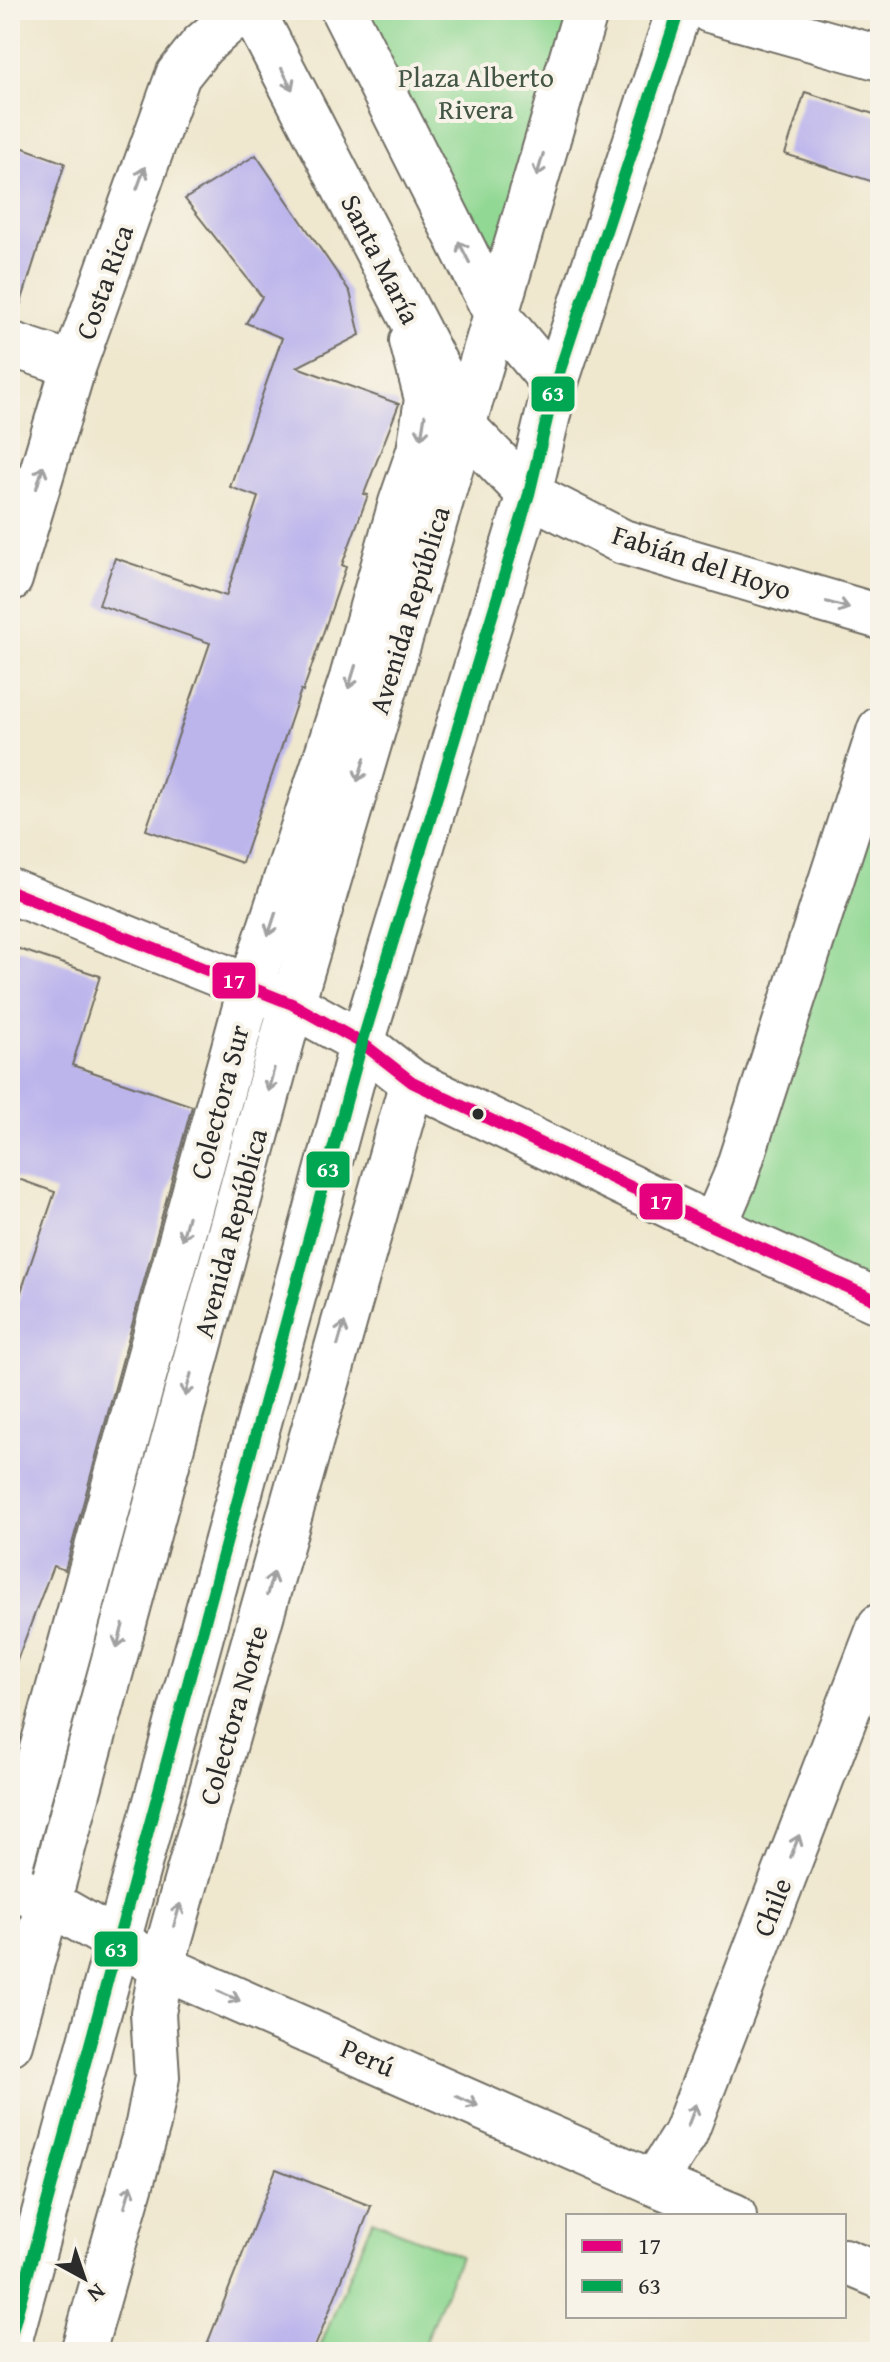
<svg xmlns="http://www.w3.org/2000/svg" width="890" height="2362" viewBox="0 0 890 2362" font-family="'Gentium Book Plus',serif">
  <rect width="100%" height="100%" fill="#f7f3e8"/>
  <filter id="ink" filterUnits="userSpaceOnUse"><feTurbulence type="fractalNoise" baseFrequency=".0125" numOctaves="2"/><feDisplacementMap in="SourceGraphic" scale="16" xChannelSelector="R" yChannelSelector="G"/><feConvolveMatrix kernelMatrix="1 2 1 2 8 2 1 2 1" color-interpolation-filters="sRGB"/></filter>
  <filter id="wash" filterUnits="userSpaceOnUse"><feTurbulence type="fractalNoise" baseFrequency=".006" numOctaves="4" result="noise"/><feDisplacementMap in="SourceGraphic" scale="32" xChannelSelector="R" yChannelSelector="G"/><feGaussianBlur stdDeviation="1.8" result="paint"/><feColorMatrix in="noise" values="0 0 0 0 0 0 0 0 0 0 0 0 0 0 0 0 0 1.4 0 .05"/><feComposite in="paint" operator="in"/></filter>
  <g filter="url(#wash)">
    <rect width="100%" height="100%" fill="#efe7ce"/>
    <path fill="#90d893" stroke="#5e825f" stroke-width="2" d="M343 10H586L496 314Z
      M880 729V1302L714 1227Z
      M372 2220 460 2256 421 2352H318Z"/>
    <g id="blocks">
      <path fill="#bcb5ec" d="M805 92 880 116V184L785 154Z
        M10 143 65 163 20 306 10 304Z
        M256 155 350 292 360 335 297 367 399 404 364 494 368 495 342 565 346 567 303 691 301 690 242 863 146 830 210 643 99 605 115 558 226 596 258 497 230 487 282 338 246 323 262 297 185 199Z
        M10 946 100 976 72 1065 192 1106 65 1570 53 1566 14 1668 10 1667V1324L55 1192 10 1176Z
        M276 2169 371 2206 313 2352H204Z"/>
    </g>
  </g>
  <g filter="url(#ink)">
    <use href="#blocks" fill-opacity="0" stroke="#706d64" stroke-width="2"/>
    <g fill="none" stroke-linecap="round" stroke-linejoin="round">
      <g stroke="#706d64" stroke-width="48">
        <path id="minor" d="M709 10 880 58
          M10 344 74 365
          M529 494 623 542 880 617
          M10 579 74 365 178 75 202 45 242 10
          M362 1043 412 1082 714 1227 880 1302
          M714 1227 735 1178 880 729
          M10 1866 250 989 352 678 401 503 419 451 427 399 412 341
          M16 1887 48 1902 162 1967 654 2183 734 2216
          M654 2183 685 2134 880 1626
          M844 2261 880 2276
          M83 2352 148 2124 157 2077 153 2013 162 1967 412 1082"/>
      </g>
      <g stroke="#706d64" stroke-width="48">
        <path id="tertiary" d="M252 10 440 373 464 427 529 494
          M343 10 496 314 555 385
          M10 891 292 1004 362 1043
          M10 2043 292 1004 586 10
          M10 2339 362 1043 529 494 555 385 679 10"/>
      </g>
      <use href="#minor" stroke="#fff" stroke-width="44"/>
      <use href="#tertiary" stroke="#fff" stroke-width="44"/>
      <g stroke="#f7f3e8" stroke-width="18">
        <path id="bus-1" d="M10 891 292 1004 362 1043 412 1082 714 1227 880 1302"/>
      </g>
      <g stroke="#f7f3e8" stroke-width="18">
        <path id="bus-2" d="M10 2339 362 1043 529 494 555 385 679 10"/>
      </g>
      <use href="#bus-1" stroke="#e5007d" stroke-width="12"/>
      <use href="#bus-2" stroke="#00a651" stroke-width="12"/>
    </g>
    <defs><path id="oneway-shaft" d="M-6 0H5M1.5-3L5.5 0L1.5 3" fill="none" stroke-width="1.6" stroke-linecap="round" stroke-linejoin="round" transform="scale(2)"/></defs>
    <g stroke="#a0a0a0">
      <use href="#oneway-shaft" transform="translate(287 79) rotate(63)"/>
      <use href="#oneway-shaft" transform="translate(540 165) rotate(106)"/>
      <use href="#oneway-shaft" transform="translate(141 178) rotate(-70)"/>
      <use href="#oneway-shaft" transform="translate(464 252) rotate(-117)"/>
      <use href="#oneway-shaft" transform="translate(423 427) rotate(99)"/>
      <use href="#oneway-shaft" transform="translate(40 477) rotate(-73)"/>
      <use href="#oneway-shaft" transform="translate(838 605) rotate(16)"/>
      <use href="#oneway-shaft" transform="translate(352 677) rotate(107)"/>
      <use href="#oneway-shaft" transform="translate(361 770) rotate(107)"/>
      <use href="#oneway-shaft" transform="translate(272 924) rotate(108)"/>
      <use href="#oneway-shaft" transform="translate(271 1080) rotate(105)"/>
      <use href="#oneway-shaft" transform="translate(185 1228) rotate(105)"/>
      <use href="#oneway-shaft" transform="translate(341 1334) rotate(-74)"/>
      <use href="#oneway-shaft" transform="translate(188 1385) rotate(105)"/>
      <use href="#oneway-shaft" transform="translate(270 1584) rotate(-74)"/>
      <use href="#oneway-shaft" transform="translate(120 1636) rotate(105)"/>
      <use href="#oneway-shaft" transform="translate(795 1846) rotate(-69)"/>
      <use href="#oneway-shaft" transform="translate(177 1915) rotate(-74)"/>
      <use href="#oneway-shaft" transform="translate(229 1996) rotate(24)"/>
      <use href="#oneway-shaft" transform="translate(467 2101) rotate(24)"/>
      <use href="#oneway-shaft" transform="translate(692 2115) rotate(-69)"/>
      <use href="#oneway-shaft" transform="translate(128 2196) rotate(-74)"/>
    </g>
  </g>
  <circle fill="#2b2b2b" stroke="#f7f3e8" stroke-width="3" cx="478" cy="1114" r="7"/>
  <g text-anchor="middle" stroke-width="8" stroke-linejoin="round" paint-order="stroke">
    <g font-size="28" fill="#445645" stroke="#f7f3e8">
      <text x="476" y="87">Plaza Alberto<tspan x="476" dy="32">Rivera</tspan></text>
    </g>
    <g font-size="28" fill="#2b2b2b" stroke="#f7f3e8">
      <text transform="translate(381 259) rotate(63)" y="10">Santa María</text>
      <text transform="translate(104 282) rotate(-70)" y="10">Costa Rica</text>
      <text transform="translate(702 562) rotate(18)" y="10">Fabián del Hoyo</text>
      <text transform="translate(409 610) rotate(-73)" y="10">Avenida República</text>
      <text transform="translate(219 1102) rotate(-75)" y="10">Colectora Sur</text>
      <text transform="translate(230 1233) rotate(-75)" y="10">Avenida República</text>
      <text transform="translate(233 1715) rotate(-74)" y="10">Colectora Norte</text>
      <text transform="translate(772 1907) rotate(-69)" y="10">Chile</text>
      <text transform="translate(368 2057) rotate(24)" y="10">Perú</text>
    </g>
  </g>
  <g stroke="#f7f3e8" stroke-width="3">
    <rect x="530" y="375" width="46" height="38" rx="8" fill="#00a651"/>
    <rect x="211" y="961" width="46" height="39" rx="8" fill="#e5007d"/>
    <rect x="305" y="1150" width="46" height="39" rx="8" fill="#00a651"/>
    <rect x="638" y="1182" width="46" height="39" rx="8" fill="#e5007d"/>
    <rect x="93" y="1930" width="46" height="38" rx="8" fill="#00a651"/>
  </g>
  <g font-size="22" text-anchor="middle" font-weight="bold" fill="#fff">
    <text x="553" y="401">63</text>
    <text x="234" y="988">17</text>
    <text x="328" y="1177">63</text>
    <text x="661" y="1209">17</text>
    <text x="116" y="1957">63</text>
  </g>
  <rect width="890" height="2362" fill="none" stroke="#f7f3e8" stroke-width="40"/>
  <rect x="566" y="2214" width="280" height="104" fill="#f7f3e8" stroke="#a5a39c" stroke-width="2"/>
  <rect x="582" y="2240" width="40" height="12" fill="#e5007d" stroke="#a5a39c" stroke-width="2"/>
  <text x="638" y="2254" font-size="24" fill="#2b2b2b">17</text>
  <rect x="582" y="2280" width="40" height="12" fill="#00a651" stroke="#a5a39c" stroke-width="2"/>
  <text x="638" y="2294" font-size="24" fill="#2b2b2b">63</text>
  <g transform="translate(84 2278) rotate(140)" stroke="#f7f3e8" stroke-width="6" paint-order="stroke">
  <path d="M0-6L14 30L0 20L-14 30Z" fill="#2b2b2b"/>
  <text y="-12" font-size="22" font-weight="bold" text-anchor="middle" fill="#2b2b2b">N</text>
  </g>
</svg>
